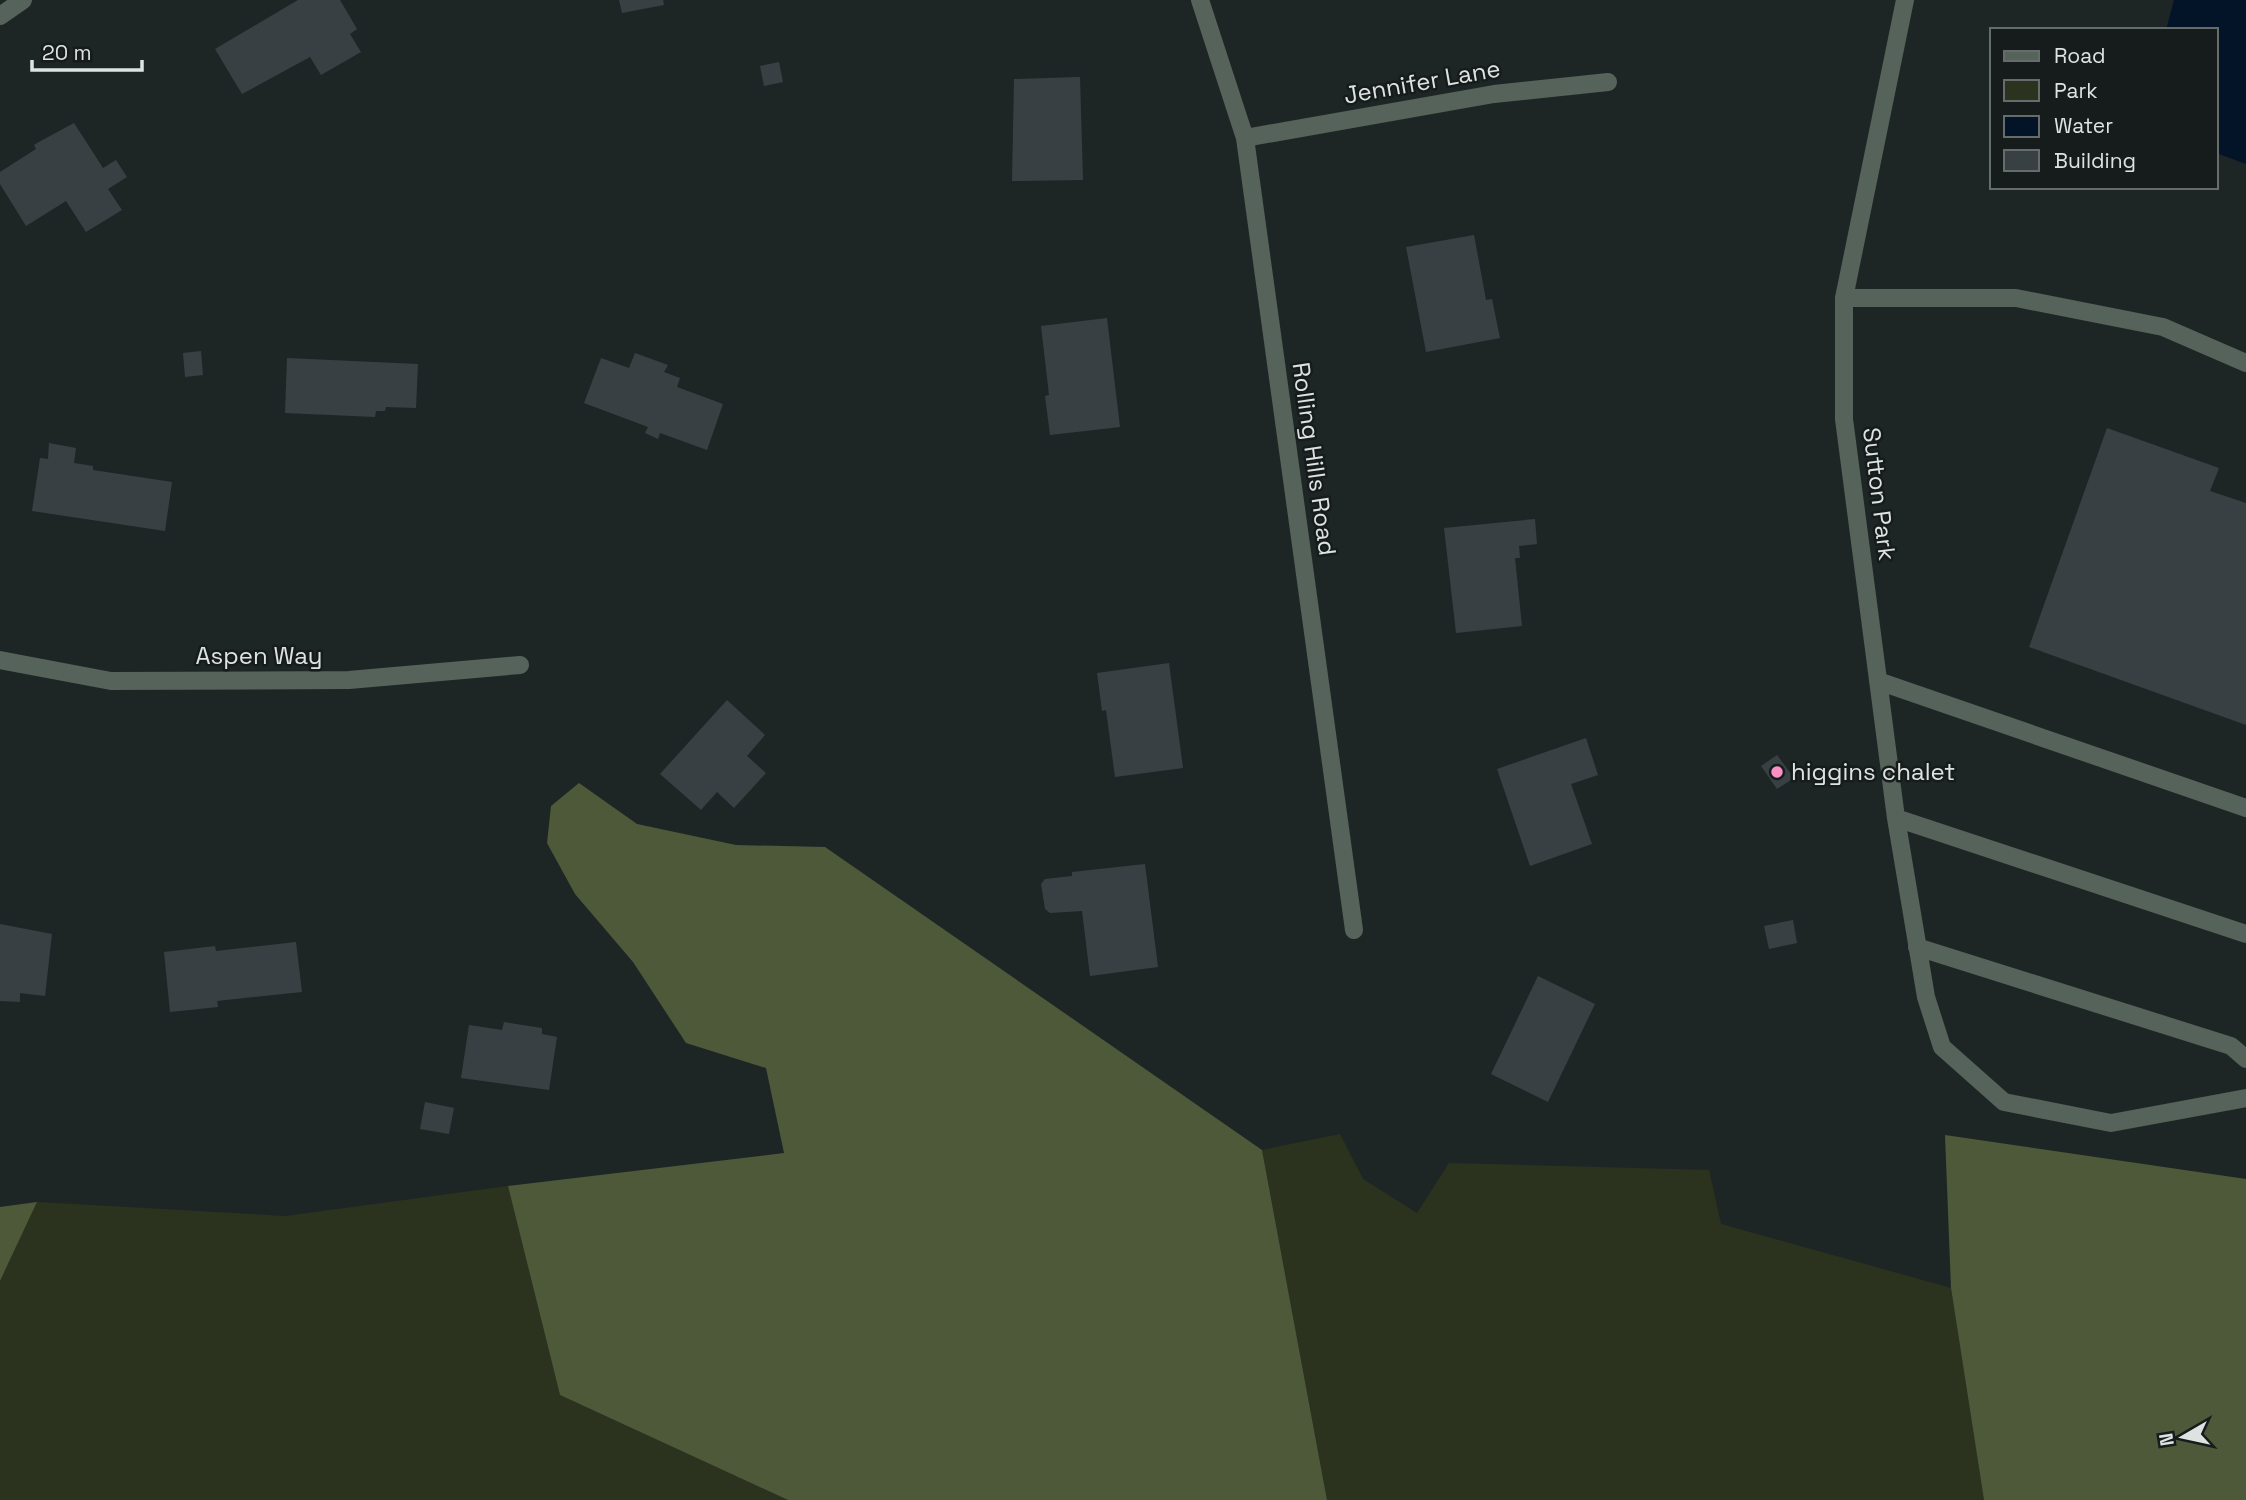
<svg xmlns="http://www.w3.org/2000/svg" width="2246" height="1500" viewBox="0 0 2246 1500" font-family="'Space Grotesk',sans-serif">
  <rect width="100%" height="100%" fill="#1e2625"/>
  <path fill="#2b331e" d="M1340 1134 1363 1179 1417 1213 1449 1163 1709 1170 1721 1224 1951 1288 1984 1500H1327L1262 1150Z
    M508 1186 560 1395 788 1500H0V1281L37 1202 285 1216Z"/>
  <path fill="#4e593a" d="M579 783 637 824 736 845 825 847 1262 1150 1327 1500H788L560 1395 508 1186 784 1153 766 1068 686 1043 633 962 575 894 547 843 551 806Z
    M1945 1135 2246 1179V1500H1984L1951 1288Z
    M37 1202 0 1281V1207Z"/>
  <path fill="#031328" d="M2174 0H2246V164L2216 153V30H2166Z"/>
  <path fill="#394043" d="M298 0H340L357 29 350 34 361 52 321 75 310 57 242 94 215 49Z
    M619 0H663L664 5 622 13Z
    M779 62 783 82 764 86 760 66Z
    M1080 77 1083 180 1012 181 1014 79Z
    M74 123 103 168 116 160 127 177 108 189 122 210 86 232 66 201 26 226 0 184V172L36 149 34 145 37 143Z
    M1474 235 1486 300 1492 299 1500 338 1426 352 1406 247Z
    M1107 318 1120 427 1050 435 1045 396 1049 395 1041 326Z
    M201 351 203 375 185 377 183 353Z
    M635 353 668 365 664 372 680 378 677 387 723 404 707 450 660 433 658 439 645 433 648 427 584 403 601 358 629 368Z
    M287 358 418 364 416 408 386 407 385 411H376L375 417 285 413Z
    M2107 428 2219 468 2210 491 2246 503V725L2029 647Z
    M49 443 76 448 74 463 93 466V470L172 482 165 531 32 511 40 458 48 459Z
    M1535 519 1537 544 1519 546 1520 558H1515L1522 626 1456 633 1444 528Z
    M1169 663 1183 768 1115 777 1106 710 1102 711 1097 673Z
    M727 700 765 735 747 756 766 773 734 808 717 792 701 810 660 774Z
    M1586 738 1598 775 1571 784 1592 844 1530 866 1497 769Z
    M1777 755 1794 778 1777 789 1761 766Z
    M1145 864 1158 967 1090 976 1082 911 1050 913 1045 909 1041 884 1045 879 1072 876V872Z
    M1793 920 1797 943 1769 949 1764 926Z
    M0 924 52 934 45 996 20 993V1002L0 1001Z
    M296 942 302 992 217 1001 218 1007 170 1012 164 952 215 946 216 951Z
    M1538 976 1595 1004 1548 1102 1491 1074Z
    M504 1022 542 1028V1034L557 1037 549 1090 461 1078 469 1025 502 1030Z
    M425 1102 454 1108 449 1134 420 1129Z"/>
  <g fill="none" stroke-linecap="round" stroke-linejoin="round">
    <path stroke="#55635a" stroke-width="18" d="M1200 0 1245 138 1354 930
      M1905 0 1844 298V419L1896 818 1926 997 1942 1047 2004 1102 2111 1123 2246 1098
      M0 16 23 0
      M1245 138 1494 94 1608 82
      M1844 298H2016L2163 327 2246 363
      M0 660 111 681 349 680 520 665
      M1878 681 2246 808
      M1896 818 2246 934
      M1917 947 2231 1046 2246 1059"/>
  </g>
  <circle fill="#fc8fc3" stroke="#151c1b" stroke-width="2.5" cx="1777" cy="772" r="7"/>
  <g text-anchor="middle" stroke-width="5" stroke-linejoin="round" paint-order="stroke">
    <g font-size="24" fill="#dee3e2" stroke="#151c1b">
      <text transform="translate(1422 82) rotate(-10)" y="8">Jennifer Lane</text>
      <text transform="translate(1314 459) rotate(82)" y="8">Rolling Hills Road</text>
      <text transform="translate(1879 494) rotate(83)" y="8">Sutton Park</text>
      <text x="259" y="664">Aspen Way</text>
    </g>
    <g font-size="24" fill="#dee3e2" stroke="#151c1b" text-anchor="start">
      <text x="1791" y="780">higgins chalet</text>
    </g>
  </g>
  <rect x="1990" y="28" width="228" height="161" fill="#151c1b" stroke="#656c6b" stroke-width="2"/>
  <rect x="2004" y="51" width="35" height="10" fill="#55635a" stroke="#656c6b" stroke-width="2"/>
  <text x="2054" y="63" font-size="21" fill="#dee3e2">Road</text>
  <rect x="2004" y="80" width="35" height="21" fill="#2b331e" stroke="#656c6b" stroke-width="2"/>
  <text x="2054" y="98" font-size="21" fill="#dee3e2">Park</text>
  <rect x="2004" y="116" width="35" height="21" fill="#031328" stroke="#656c6b" stroke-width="2"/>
  <text x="2054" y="133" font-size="21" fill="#dee3e2">Water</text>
  <rect x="2004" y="150" width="35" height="21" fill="#394043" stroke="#656c6b" stroke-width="2"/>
  <text x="2054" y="168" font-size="21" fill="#dee3e2">Building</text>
  <g transform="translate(2183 1437) rotate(261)" stroke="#151c1b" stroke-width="5" paint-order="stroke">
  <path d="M0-5L12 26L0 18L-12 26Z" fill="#dee3e2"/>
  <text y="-10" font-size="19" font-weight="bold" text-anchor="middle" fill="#dee3e2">N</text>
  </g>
  <path d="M32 60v10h110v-10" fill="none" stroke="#dee3e2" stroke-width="3.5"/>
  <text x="42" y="60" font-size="21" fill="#dee3e2" stroke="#151c1b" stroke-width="5" paint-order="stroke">20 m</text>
</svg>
